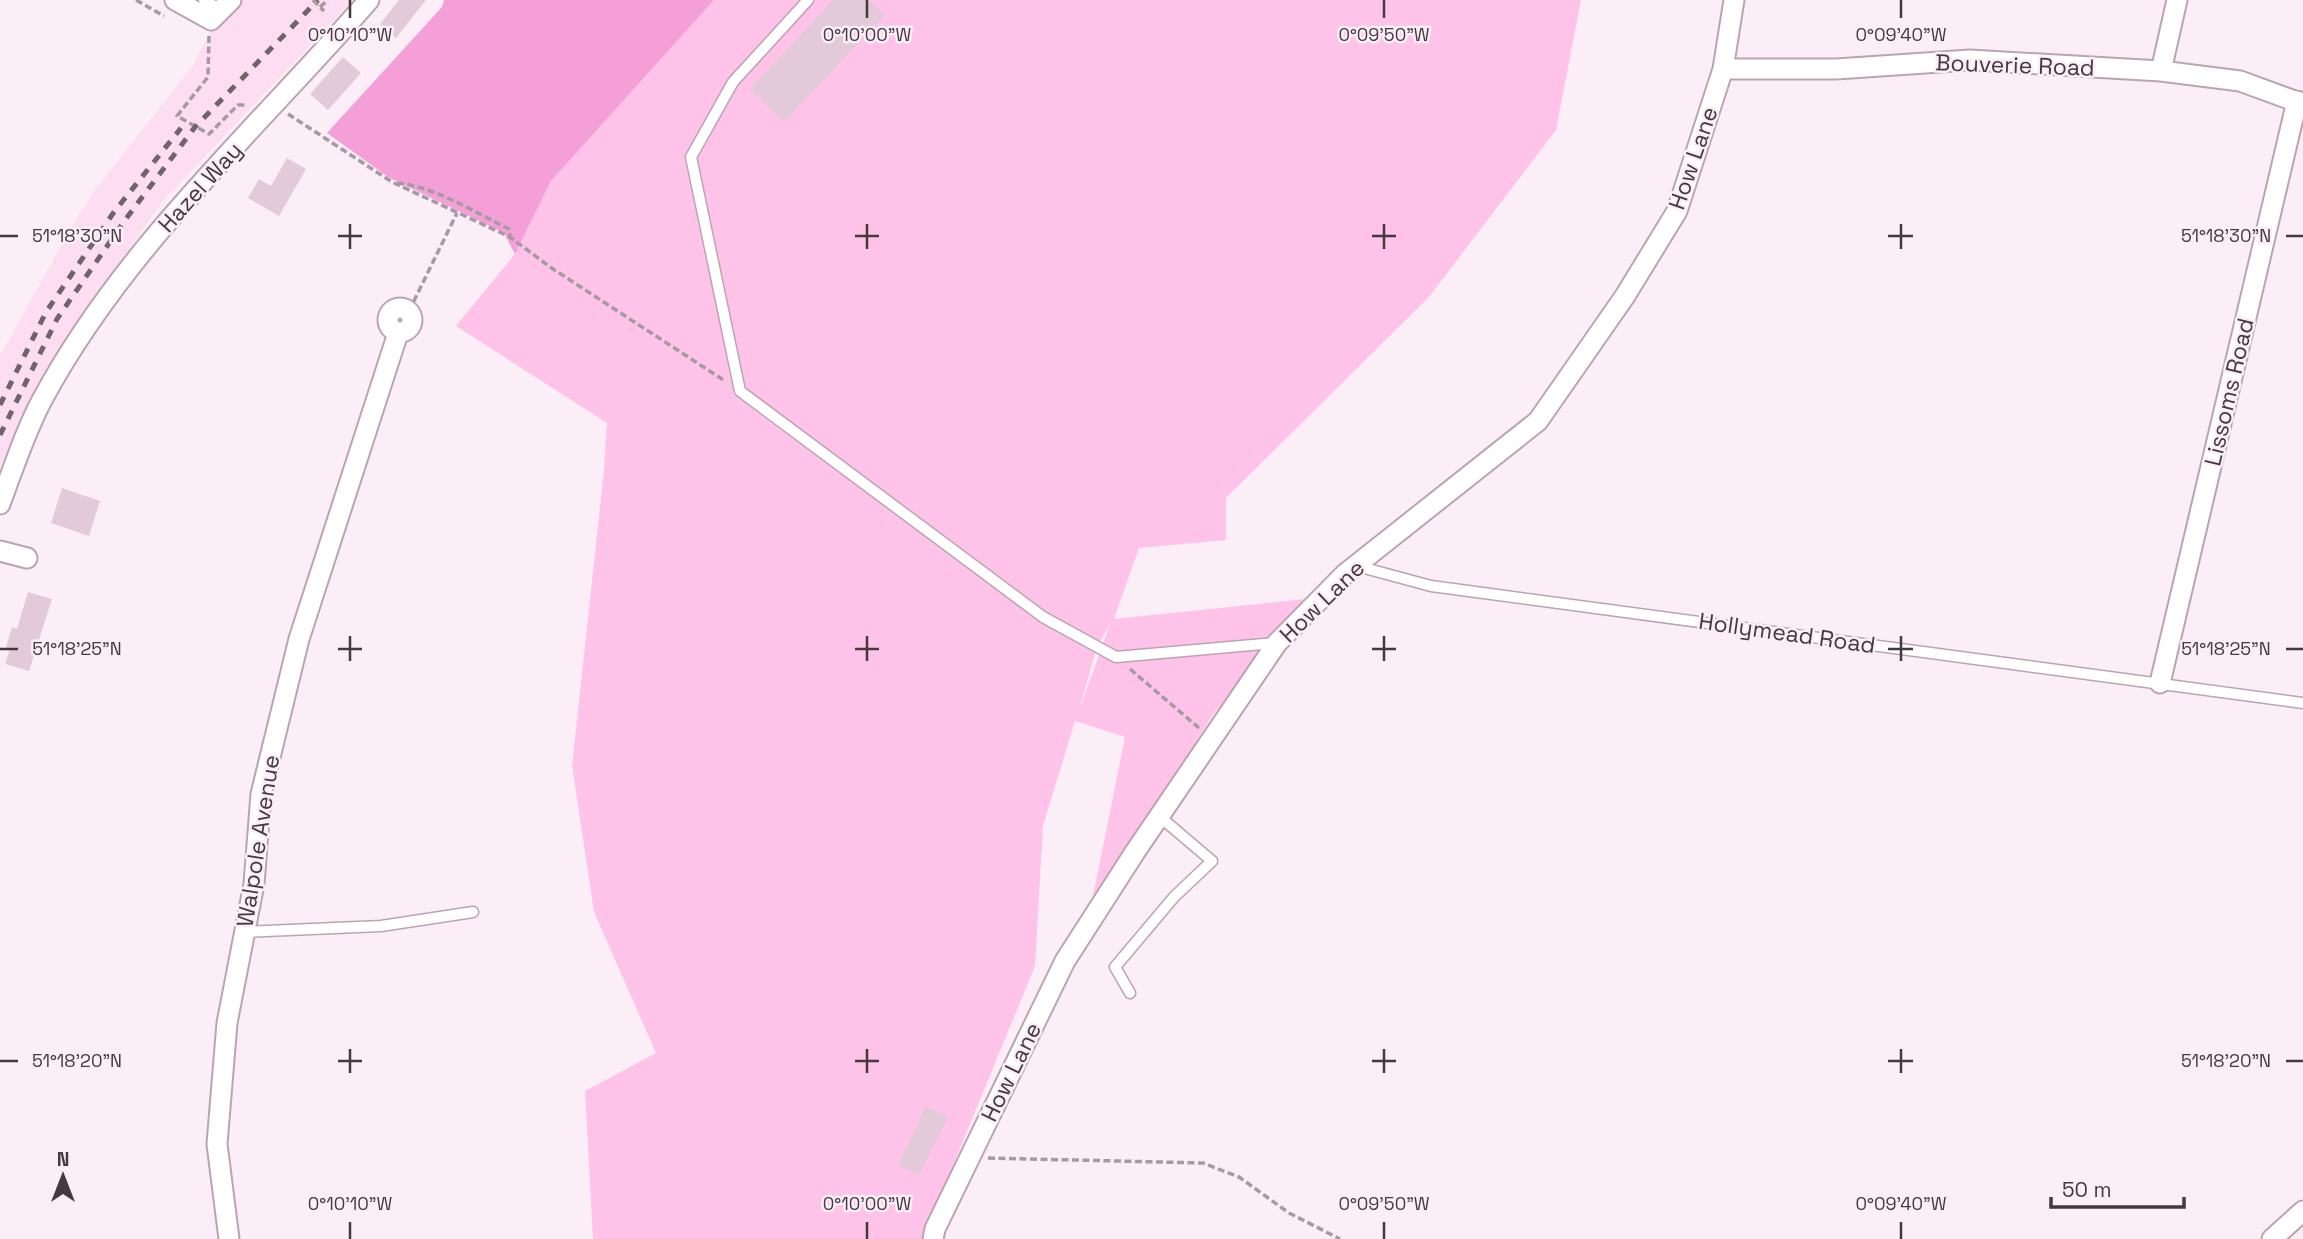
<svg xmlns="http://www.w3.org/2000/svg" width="2303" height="1239" viewBox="0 0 2303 1239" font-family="'Space Grotesk',sans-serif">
  <rect width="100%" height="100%" fill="#fceef7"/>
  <path fill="#fdddf1" d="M227 0H353L161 203 37 383 0 466V356L72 226 97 187 192 67Z"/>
  <path fill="#ffc3e9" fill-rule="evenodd" d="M714 0H1581L1556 130 1429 297 1226 498V540L1139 548 1114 619 1324 597 1277 643 1214 713 1090 911 1125 737 1075 721 1043 826 1035 966 929 1224 925 1239H593L585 1091 656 1053 594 912 572 766 604 470 607 423 456 326 515 254 551 181ZM1110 624 1081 705 1080 706 1097 647Z"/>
  <path fill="#f49fd7" d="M444 0H714L551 181 515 254 504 233 388 177 327 133 442 7Z"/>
  <path fill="#e2cad9" d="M399 0H426L396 38 380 24Z
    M833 0H869L885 15 784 122 750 89Z
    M343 57 361 73 328 110 310 94Z
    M287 158 306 169 279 216 248 198 259 179 271 186Z
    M62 488 100 501 89 536 51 523Z
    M28 592 52 599 29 671 5 664 10 649 6 647 12 627 17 629Z
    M926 1106 948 1117 919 1175 898 1165Z"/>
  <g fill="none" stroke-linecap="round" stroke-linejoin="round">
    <g stroke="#bba4b2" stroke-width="13">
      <path id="lane" d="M204 0 221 10
        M808 0 733 82 691 157 740 391 1043 617 1116 657 1276 643
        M1357 566 1431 586 2303 703
        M245 932 381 926 473 912
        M1130 993 1115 967 1174 897 1212 861 1159 816"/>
    </g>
    <g stroke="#bba4b2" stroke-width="23">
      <path id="street" d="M175 0 211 20 231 0
        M1723 69H1836L1970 60 2161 71 2240 81 2303 104
        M2161 71 2177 0
        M388 320a12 12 0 1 1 24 0a12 12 0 1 1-24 0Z
        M0 504C13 469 25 432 42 400 124 247 257 129 369 0
        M0 551 27 558
        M2160 683 2297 101
        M229 1239 217 1144 227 1023 254 884 261 794 299 639 398 333
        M933 1239 935 1229 1065 961 1135 852 1277 643 1345 574 1538 421 1625 296 1677 211 1723 69 1734 0
        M2272 1239 2303 1211"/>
    </g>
    <path stroke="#a69aa2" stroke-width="3.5" stroke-dasharray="7 3.5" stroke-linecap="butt" d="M136 0 164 16
      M320 7 328 0
      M209 36 208 77 177 116 209 134 238 105H248
      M288 114 392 182 510 237 550 267 725 381
      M397 183C436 187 474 212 509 229L510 236
      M409 311 457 213
      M1130 669 1199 728
      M988 1158 1203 1163 1239 1177 1289 1213 1340 1239"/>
    <use href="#lane" stroke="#fff" stroke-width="10"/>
    <use href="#street" stroke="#fff" stroke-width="19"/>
    <path stroke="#6f646b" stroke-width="5" stroke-dasharray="9 9" stroke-linecap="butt" d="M0 405 46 312 114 212 181 128
      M0 435 57 319 125 220 195 127 318 0"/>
    <path stroke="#a69aa2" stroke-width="3.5" stroke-dasharray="7 3.5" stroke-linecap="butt" d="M313 0 324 11"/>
  </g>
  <path fill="none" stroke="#43393f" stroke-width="2.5" d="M350 0V18M867 0V18M1384 0V18M1901 0V18M350 224V249M867 224V249M1384 224V249M1901 224V249M0 236H18M338 236H362M855 236H879M1372 236H1396M1888 236H1913M2286 236H2303M350 636V661M867 636V661M1384 636V661M1901 636V661M0 649H18M338 649H362M855 649H879M1372 649H1396M1888 649H1913M2286 649H2303M350 1049V1073M867 1049V1073M1384 1049V1073M1901 1049V1073M0 1061H18M338 1061H362M855 1061H879M1372 1061H1396M1888 1061H1913M2286 1061H2303M350 1222V1239M867 1222V1239M1384 1222V1239M1901 1222V1239"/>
  <g text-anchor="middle" stroke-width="5" stroke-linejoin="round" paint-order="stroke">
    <g font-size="23" fill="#43393f" stroke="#fceef7">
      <text transform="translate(2015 65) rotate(2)" y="8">Bouverie Road</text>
      <text transform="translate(1693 158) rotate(-71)" y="8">How Lane</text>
      <text transform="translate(200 187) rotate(-48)" y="8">Hazel Way</text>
      <text transform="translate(2229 392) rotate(-77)" y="8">Lissoms Road</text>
      <text transform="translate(1322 601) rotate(-44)" y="8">How Lane</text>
      <text transform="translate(1787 633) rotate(8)" y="8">Hollymead Road</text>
      <text transform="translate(258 841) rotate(-81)" y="8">Walpole Avenue</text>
      <text transform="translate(1011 1072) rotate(-64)" y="8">How Lane</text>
    </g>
  </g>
  <g font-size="18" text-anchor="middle" fill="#43393f" stroke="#fceef7" stroke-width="5" stroke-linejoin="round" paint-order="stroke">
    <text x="350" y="41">0°10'10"W</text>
    <text x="867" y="41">0°10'00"W</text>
    <text x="1384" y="41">0°09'50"W</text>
    <text x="1901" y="41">0°09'40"W</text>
    <text x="77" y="242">51°18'30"N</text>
    <text x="2226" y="242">51°18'30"N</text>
    <text x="77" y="655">51°18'25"N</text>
    <text x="2226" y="655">51°18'25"N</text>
    <text x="77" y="1067">51°18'20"N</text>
    <text x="2226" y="1067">51°18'20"N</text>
    <text x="350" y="1210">0°10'10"W</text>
    <text x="867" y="1210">0°10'00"W</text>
    <text x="1384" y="1210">0°09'50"W</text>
    <text x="1901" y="1210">0°09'40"W</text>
  </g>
  <g transform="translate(63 1176)" stroke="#fceef7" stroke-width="5" paint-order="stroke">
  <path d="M0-5L12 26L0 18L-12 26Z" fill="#43393f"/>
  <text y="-10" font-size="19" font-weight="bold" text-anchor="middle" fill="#43393f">N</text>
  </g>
  <path d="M2051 1197v10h133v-10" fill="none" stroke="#43393f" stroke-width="3.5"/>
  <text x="2062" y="1197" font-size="21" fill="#43393f" stroke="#fceef7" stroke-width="5" paint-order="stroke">50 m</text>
</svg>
